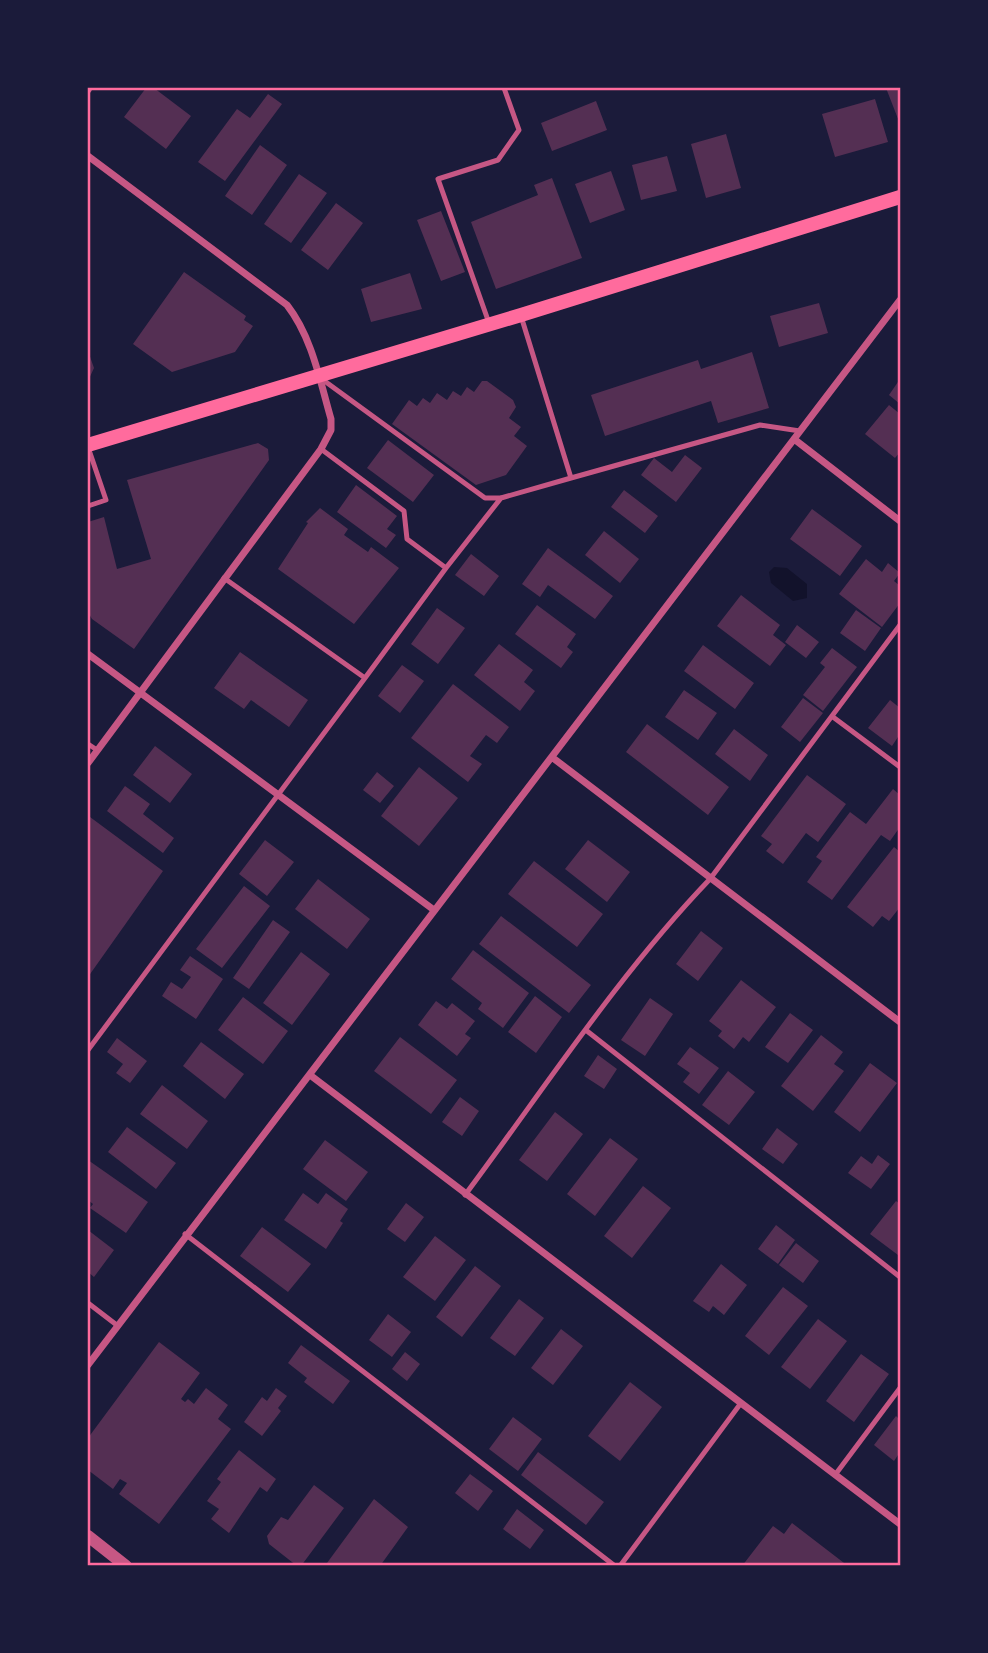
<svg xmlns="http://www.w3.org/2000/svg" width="988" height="1653" viewBox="0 0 988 1653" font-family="Helvetica,sans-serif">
  <rect width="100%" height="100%" fill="#1b1b3a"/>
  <path fill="#12122b" d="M774 567 787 568 807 584V598L793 601 771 583 769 572Z"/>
  <path fill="#542f53" d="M146 88H154L191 116 166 149 124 117Z
    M886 88H900V124Z
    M268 94 282 104 225 181 198 162 237 109 250 118Z
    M875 99 888 142 835 157 822 114Z
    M596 101 607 130 552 151 541 123Z
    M726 134 741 188 706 198 691 144Z
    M260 145 287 165 252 215 225 196Z
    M667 156 677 191 641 200 632 165Z
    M611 171 625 210 590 223 575 184Z
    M299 174 327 193 291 243 264 224Z
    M552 178 582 258 496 289 471 222 538 195 534 185Z
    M336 203 363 223 328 270 301 250Z
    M441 211 465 272 441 281 417 220Z
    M184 272 246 316 244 320 253 326 235 352 172 372 133 344Z
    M410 273 422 309 371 322 361 289Z
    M819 303 828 333 779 347 770 316Z
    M88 351 94 368 88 381Z
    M752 352 769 408 718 423 711 401 605 436 591 395 698 360 701 369Z
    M900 379V404L889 395Z
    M482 381H487L513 400 516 407 509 418 521 427 514 436 527 446 506 475 476 485 392 424 409 400 417 406 423 398 430 403 437 393 447 400 453 391 461 396 467 387 474 392Z
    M889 405 900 414V452L895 458 865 434Z
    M388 440 434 475 413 502 367 468Z
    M258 443 268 449 269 460 134 649 92 619 88 612V522L104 517 117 569 151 559 127 480Z
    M685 455 702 468 676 502 641 475 654 458 672 472Z
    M356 485 397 516 387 529 396 535 386 548 337 512Z
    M624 490 658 516 645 533 611 507Z
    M320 508 348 529 344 535 368 552 371 547 399 568 354 624 278 569 308 523 306 522Z
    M812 509 862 546 840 576 790 539Z
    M604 531 639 559 620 583 585 555Z
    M548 548 613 596 595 619 548 585 540 597 522 584Z
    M471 554 499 576 484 596 455 575Z
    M866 559 882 572 888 563 900 573 894 581 900 586V603L882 627 839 594Z
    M741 595 780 625 773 635 786 645 770 666 717 626Z
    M537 605 576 634 567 647 573 652 561 668 515 634Z
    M437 608 465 628 438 664 411 644Z
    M856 610 881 628 865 651 840 633Z
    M797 625 819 642 806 658 785 642Z
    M499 644 533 670 524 682 535 691 520 711 474 675Z
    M703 645 754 683 735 709 684 671Z
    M832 648 857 667 823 711 803 695 825 667 820 663Z
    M240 652 308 700 289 727 251 700 244 709 214 688Z
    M402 665 424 681 400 713 378 696Z
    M453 684 509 727 497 743 486 735 470 756 482 764 468 782 411 738Z
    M684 690 717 713 698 740 665 717Z
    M803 698 823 713 800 742 781 727Z
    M890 700 900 708V734L892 746 868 728Z
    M647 724 729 787 708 815 626 752Z
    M734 729 768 755 750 781 715 754Z
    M155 746 192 774 170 803 133 775Z
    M419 767 458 798 419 846 381 816Z
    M377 772 394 786 380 803 363 790Z
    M807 775 846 804 818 842 806 833 783 864 766 851 772 844 761 836Z
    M125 786 150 804 143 814 174 838 163 853 107 811Z
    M893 789 900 795V827L890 841 881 835 832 900 807 882 822 861 816 857 850 812 866 824Z
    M90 817 163 871 88 977V821Z
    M265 840 294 862 267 896 239 874Z
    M588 840 630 872 607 902 565 869Z
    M894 847 900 852V907L889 921 882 916 873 927 847 907Z
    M534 861 603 914 577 947 508 894Z
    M318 879 370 919 347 949 295 909Z
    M244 886 270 906 222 968 196 949Z
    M501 916 591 985 569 1013 479 944Z
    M273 920 290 932 249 989 233 978Z
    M701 931 723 948 698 981 676 964Z
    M473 950 529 993 503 1028 478 1009 482 1003 451 979Z
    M301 952 330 974 292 1025 263 1003Z
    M190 956 223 979 196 1019 162 996 171 982 182 989 191 977 180 970Z
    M741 980 776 1007 749 1042 743 1037 734 1049 718 1036 722 1031 709 1021Z
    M535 996 562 1017 536 1053 508 1032Z
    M243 997 288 1031 263 1064 218 1030Z
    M650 998 673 1014 645 1056 621 1040Z
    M436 1001 447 1009 452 1003 475 1021 465 1034 471 1038 457 1056 418 1025Z
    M790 1013 813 1030 788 1063 765 1047Z
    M821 1035 843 1052 834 1064 844 1071 813 1111 781 1086Z
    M400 1037 457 1080 431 1114 374 1071Z
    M117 1038 147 1061 130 1083 116 1073 123 1064 107 1052Z
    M201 1042 244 1074 225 1099 183 1066Z
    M690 1047 719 1068 699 1094 683 1082 690 1073 677 1064Z
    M598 1055 617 1069 604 1089 584 1076Z
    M870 1063 897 1083 860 1132 834 1112Z
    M728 1071 755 1092 729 1125 702 1105Z
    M162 1085 208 1121 187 1149 140 1114Z
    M460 1097 479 1111 462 1136 442 1122Z
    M555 1112 583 1134 547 1181 519 1160Z
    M127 1127 176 1163 156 1189 108 1152Z
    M777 1128 798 1144 783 1164 762 1149Z
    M610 1138 638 1159 595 1216 567 1194Z
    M325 1140 368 1172 346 1201 303 1169Z
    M878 1155 890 1164 871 1189 848 1173 861 1156 872 1164Z
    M88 1160 148 1202 126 1233 90 1208 93 1204 88 1200Z
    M643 1186 671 1208 632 1258 604 1236Z
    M303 1193 318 1204 326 1193 348 1209 340 1221 343 1223 326 1249 284 1220Z
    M896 1201 900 1204 898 1255 870 1234Z
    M406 1203 424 1217 405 1242 387 1229Z
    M776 1225 795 1240 778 1264 758 1249Z
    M262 1227 311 1264 288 1292 240 1256Z
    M88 1230 114 1250 94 1277 88 1272Z
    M435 1236 466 1260 435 1301 403 1277Z
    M796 1243 819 1261 803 1283 779 1265Z
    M721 1264 747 1285 724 1315 713 1306 709 1312 693 1301Z
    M475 1266 501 1286 462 1337 436 1317Z
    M783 1287 808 1306 769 1355 745 1336Z
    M519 1299 544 1318 515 1356 490 1338Z
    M388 1314 411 1332 392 1357 369 1340Z
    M818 1319 847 1341 810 1389 781 1367Z
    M561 1329 583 1346 553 1385 531 1368Z
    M159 1342 200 1373 181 1399 185 1402 188 1399 194 1404 206 1388 228 1405 218 1419 231 1429 159 1524 119 1494 127 1483 120 1479 113 1489 88 1470V1438Z
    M301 1345 350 1381 333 1404 304 1382 307 1378 288 1363Z
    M405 1352 420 1364 407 1381 392 1369Z
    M861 1354 889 1374 854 1422 826 1401Z
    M630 1382 662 1407 620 1461 588 1436Z
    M276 1388 287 1396 278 1408 281 1411 262 1436 244 1422 262 1397 267 1401Z
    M896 1416 900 1420V1452L894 1461 874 1445Z
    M513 1417 542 1439 518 1471 489 1449Z
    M239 1450 276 1479 267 1492 260 1487 229 1533 211 1519 219 1509 207 1501 221 1482 217 1479Z
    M538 1452 604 1502 586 1525 521 1475Z
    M470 1474 493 1491 478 1511 455 1493Z
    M314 1485 344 1508 301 1566H297L269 1544 267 1536 281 1517 288 1520Z
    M374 1499 408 1527 380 1566H330L327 1563Z
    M517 1509 544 1530 530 1549 503 1529Z
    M792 1523 848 1566H742L773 1526 784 1534Z"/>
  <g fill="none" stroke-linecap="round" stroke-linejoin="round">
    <path stroke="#c65784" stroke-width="5" d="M521 316 571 478 760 425 800 431
      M489 323 438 179 498 160 519 130 504 88
      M319 377 485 498H501L571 478
      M88 447 106 500 88 506
      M446 568 501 498
      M224 578 365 678 446 568 407 539 404 511 321 449
      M833 717 900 767
      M88 744 97 750
      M587 1031 900 1277
      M88 1050 365 678
      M465 1195C544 1089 618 975 710 879L900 625
      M185 1234 615 1566
      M88 1303 118 1326
      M835 1475 900 1388
      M620 1566 741 1403"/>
    <path stroke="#c65784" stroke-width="7" d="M88 90 89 88
      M88 156 287 305C312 337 320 381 331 419V430L321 449 88 763
      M794 439 900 521
      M88 654 434 910
      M553 758 900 1022
      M310 1075 900 1524
      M88 1365 900 300"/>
    <path stroke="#c65784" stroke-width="12" d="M88 1536 126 1566"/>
    <path stroke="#ff6b9d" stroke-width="14" d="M88 445 521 315 900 197"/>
  </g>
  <rect width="988" height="1653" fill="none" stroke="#1b1b3a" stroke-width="178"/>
  <rect x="89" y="89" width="810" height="1475" fill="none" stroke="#ff6b9d" stroke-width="2.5"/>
</svg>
